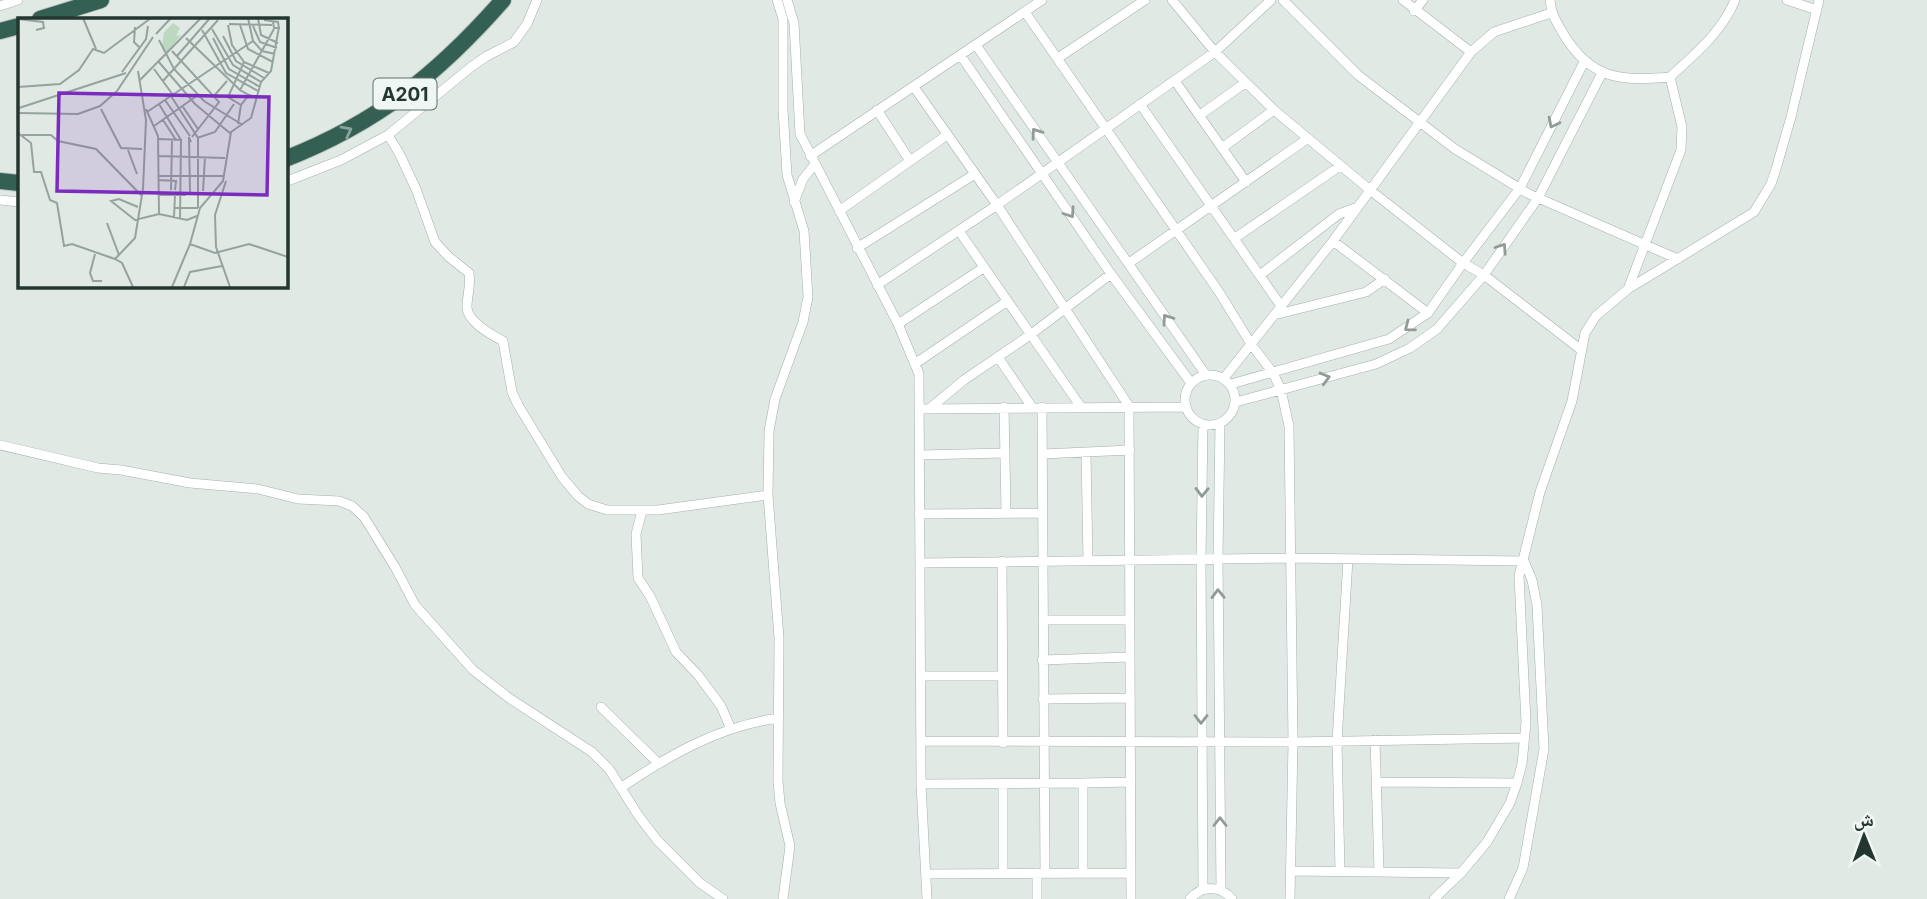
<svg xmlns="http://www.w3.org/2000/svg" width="1927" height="899" viewBox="0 0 1927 899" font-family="Inter,'Noto Naskh Arabic',sans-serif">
  <rect width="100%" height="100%" fill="#e1e9e5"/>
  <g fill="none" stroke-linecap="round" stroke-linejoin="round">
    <g stroke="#a4b0ab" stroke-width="10">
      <path id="street" d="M777 0 783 19V109L787 175 804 231 808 297 803 322 775 399 769 431 768 495 779 638 778 781 780 803 790 846 783 899
        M787 0 794 23 800 134 898 324 919 374 921 784 927 899
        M1172 0 1215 52 1274 110 1370 190 1463 263 1484 275 1580 349
        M1283 0 1358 75 1455 149 1529 194 1678 259
        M1550 0C1551 14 1557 23 1564 35 1592 80 1620 81 1670 77
        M1787 0 1817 10
        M0 6 18 0
        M1414 11 1423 0
        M1025 12 1219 292 1251 344 1273 373 1281 390 1289 426 1293 742 1290 899
        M976 45 1206 375
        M1471 52 1494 32 1551 13
        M961 56 1111 274 1191 383
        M1058 58 1145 0
        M1175 81 1246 182
        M914 87 997 205 1129 406 1131 899
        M1140 104 1281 306
        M877 110 910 161
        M1200 115 1245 83
        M388 135 399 153 416 189 435 242 449 257 469 273C471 287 467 295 467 307 467 322 492 335 503 341L512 392 518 405 562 477 578 496 588 504 607 510H658L768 495
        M1222 148 1274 110
        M810 156 1042 0
        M285 182 341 160 388 135 471 67 487 56 514 42 527 24 537 0
        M0 200 19 202
        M794 202 803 179 815 164
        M839 211 947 135
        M959 231 1081 407
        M1235 238 1340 166
        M1333 241 1428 313
        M857 248 975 174
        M1129 263 1307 139
        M1260 275 1339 214 1355 208
        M877 285 997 205 1215 52 1271 0
        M1628 289 1681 150 1682 127 1670 77C1695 54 1722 32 1735 0
        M1274 315 1366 292 1385 279
        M898 324 983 268
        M998 357 1032 407
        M916 363 1006 302
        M1185 400a25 25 0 1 1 50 0a25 25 0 1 1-50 0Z
        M1224 378 1333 241 1471 52 1403 0
        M1231 384 1389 339 1428 313 1463 263 1520 188 1584 62
        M1236 402 1376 364 1410 348 1437 329 1484 275 1538 198 1602 73
        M1004 407 1006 512
        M1042 407 1045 873
        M920 409 1186 407
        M929 409 964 380 1030 335 1111 274
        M1220 423 1218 559 1221 890
        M0 445 98 468 121 470 190 483 258 489 298 499 339 501 352 506 364 517 395 567 415 605 473 670 509 698 592 752 609 769 638 815 657 840 700 883 723 899
        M1086 453 1088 560
        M1043 454 1130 450
        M920 455 1005 453
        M642 511 636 534 638 578 650 596 676 652 698 675 721 706 731 729
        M919 514 1042 513
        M1002 561 1003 743
        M920 563 1290 558 1524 561 1532 580 1537 605 1544 749 1523 868 1509 899
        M1043 620H1129
        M1042 660 1129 657
        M921 676H1002
        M1043 699 1130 698
        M601 707 658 763
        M1375 740 1379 871
        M922 741 1293 742 1525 738
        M1377 782 1517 783
        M1083 783 1131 782
        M921 784 1083 783V873
        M622 787C671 754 720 726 779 718
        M1291 871 1461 873
        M1340 871 1337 741 1348 559
        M1003 873V784
        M926 874 1131 873
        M1203 889 1201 559 1203 424
        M1037 899V873
        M1190 899C1202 885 1220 885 1232 899
        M1434 899 1461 873 1487 842 1510 803 1517 783 1522 764 1526 723 1519 576 1540 492 1572 401 1585 333 1596 316 1628 289 1754 212 1771 184 1776 169 1791 117 1819 0"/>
    </g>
    <g stroke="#bdc3c1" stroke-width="18">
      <path id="highway" d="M40 19 101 0
        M0 31 19 26
        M285 159C377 123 438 74 503 0
        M0 181 19 183"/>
    </g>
    <use href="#street" stroke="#fff" stroke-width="9"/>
    <use href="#highway" stroke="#336053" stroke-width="16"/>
  </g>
  <defs><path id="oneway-chevron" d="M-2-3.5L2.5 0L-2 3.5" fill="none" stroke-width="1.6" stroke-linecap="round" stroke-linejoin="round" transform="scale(1.75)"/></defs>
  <g stroke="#919b98">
    <use href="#oneway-chevron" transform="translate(1553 123) rotate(117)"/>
    <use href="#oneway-chevron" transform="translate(1036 133) rotate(-125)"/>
    <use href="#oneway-chevron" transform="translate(1070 213) rotate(56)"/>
    <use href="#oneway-chevron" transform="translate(1502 248) rotate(-56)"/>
    <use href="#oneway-chevron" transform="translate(1167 319) rotate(-125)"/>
    <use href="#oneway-chevron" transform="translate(1409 327) rotate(143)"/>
    <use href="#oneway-chevron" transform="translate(1325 378) rotate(-15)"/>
    <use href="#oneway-chevron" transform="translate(1202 492) rotate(91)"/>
    <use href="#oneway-chevron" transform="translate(1218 594) rotate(-91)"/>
    <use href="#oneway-chevron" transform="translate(1201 719) rotate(90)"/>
    <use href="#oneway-chevron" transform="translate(1220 822) rotate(-90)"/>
  </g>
  <use stroke="#88a49b" href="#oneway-chevron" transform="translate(347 131) rotate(-28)"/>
  <g text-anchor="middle" stroke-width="5" stroke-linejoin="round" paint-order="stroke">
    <rect fill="#f0f6f3" stroke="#60706a" stroke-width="2" x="373.5" y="78.5" width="63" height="31" rx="5"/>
    <g font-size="19" font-weight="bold" fill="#233730">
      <text x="405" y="101">A201</text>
    </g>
  </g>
  <g transform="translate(18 18)">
    <rect width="270" height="270" fill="#e1e9e5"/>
    <path d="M155 5 162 10 158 18 163 17 149 34 144 28 146 14Z" fill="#bcd8c1"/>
    <path fill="none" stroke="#95a29d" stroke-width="2" d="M65 0 78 31M230 0 235 23 244 33 257 36M240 0 243 17 260 25M0 1 25 4 26 10 18 12M246 2 260 4 261 10H256L255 4M211 6 254 7M210 7 214 27 226 44 210 79 223 87M222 7 230 31 255 44M235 8 242 24 259 30M117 9 116 24 121 29M194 11 215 47 243 64M184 12 208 55 240 73M138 16 153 0M205 18 218 43 246 60M168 20 222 72M195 20 211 51 242 69M141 22 156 51 186 83 223 106M154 33 201 84 174 119M159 38 192 0M140 43 177 86 213 116M226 44 251 55M136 51 155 77M104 54 128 21 130 8M122 62 183 0M145 63 200 2M0 69 42 66 61 52 75 31 86 35 133 0M231 77 222 72 256 11M153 78 180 120V190M195 79 209 63M147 82 172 118M141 86 163 122 162 201M165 89 180 111M1 90 108 55M83 91 103 130 124 131M128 91 140 118 141 196M129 94 235 23M0 95 60 96 82 88 99 73 135 19M145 102 158 122M220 106 223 87 231 77 239 80M136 108 180 77M0 115 13 125 16 154H23L32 182 39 185 46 228 54 226 97 241 117 220 125 171 128 102 120 53M4 117H33L40 123 78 131 124 178M179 120 197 114 216 86M141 121 164 122M110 132 119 156M140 138 207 140M140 158H206M140 162 158 163 157 172M208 163 197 197 198 229 212 269M153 172 154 122M185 173 187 139M172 174 171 119 173 124M140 177H168M120 189 101 181 93 183 117 202 141 196 169 202 179 198M157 190H180M156 199 157 177M89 205 101 237M172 226 182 190 205 163 213 114 233 100 243 64 253 53 261 9M77 236 72 255 75 263H84M97 241 104 245 115 269M154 269 172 226 197 235 231 226 270 239M166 269 172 254 204 248"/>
    <path fill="#7b2cbf" fill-opacity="0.15" stroke="#7b2cbf" stroke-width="3.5" d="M41 75 251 79 249 177 39 173Z"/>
    <rect width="270" height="270" fill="none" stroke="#233730" stroke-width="3.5"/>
  </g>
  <g transform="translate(1864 836) rotate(359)" stroke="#f0f6f3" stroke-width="5" paint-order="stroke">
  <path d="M0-5L12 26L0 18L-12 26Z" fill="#233730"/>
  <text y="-10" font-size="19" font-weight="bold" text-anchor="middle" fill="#233730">ش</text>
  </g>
</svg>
